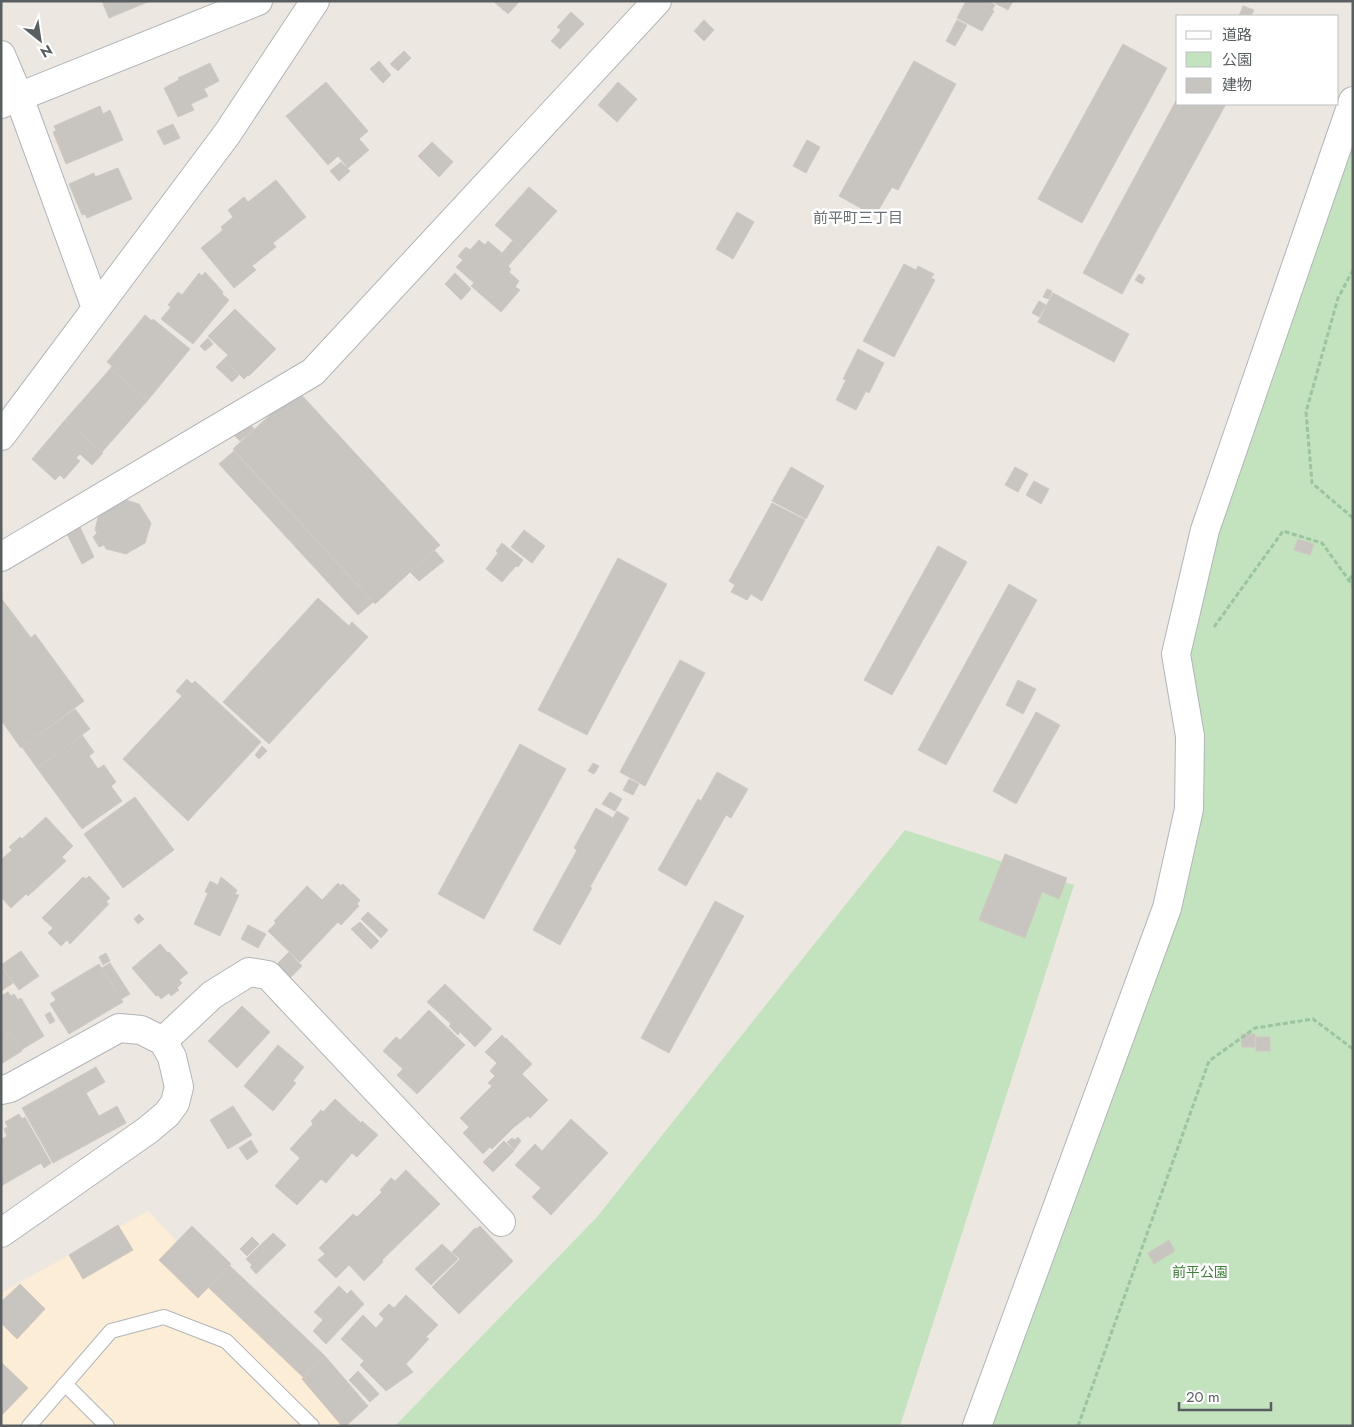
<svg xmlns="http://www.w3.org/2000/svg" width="1354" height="1427" viewBox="0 0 1354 1427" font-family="Jost,'Noto Sans JP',sans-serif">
  <rect width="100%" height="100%" fill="#ece8e1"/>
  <path fill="#fbedd6" d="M148 1211 353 1426H1V1293Z"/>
  <path fill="#c3e2be" d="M1353 101V1426H982L1189 809 1176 654Z
    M905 830 1074 885 900 1426H395L597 1217Z"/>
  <path fill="#c8c5c0" stroke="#d0c8c0" d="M102 1H150L109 18Z
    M493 1H520L508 14Z
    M966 1H988L995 5 992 10 994 11 982 31 957 18Z
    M991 1H1013L1008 10Z
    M1243 6 1254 10 1251 16H1239Z
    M571 12 584 24 560 49 551 41 561 30 557 27Z
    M704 20 714 30 704 41 694 31Z
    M957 20 967 25 955 46 946 41Z
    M1123 44 1167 68 1082 223 1038 199Z
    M404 51 411 58 398 71 390 64Z
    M379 61 391 75 383 83 370 69Z
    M914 61 956 84 898 190 892 187 875 216 839 196Z
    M210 63 219 81 204 89 208 96 191 104 194 110 178 117 164 88 179 80 178 78Z
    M326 82 368 131 359 139 369 150 348 168 338 156 328 165 286 116Z
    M618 82 637 99 617 122 598 105Z
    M1178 97V104H1226L1122 294 1083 273Z
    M100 106 103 114 110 110 123 140 66 164 53 132 56 131 54 126Z
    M173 124 180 138 164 145 157 131Z
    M807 140 820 147 806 173 793 166Z
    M432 142 453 162 439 177 418 156Z
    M341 162 350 171 339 181 330 171Z
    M118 168 132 199 87 218 85 214 82 215 69 184 94 173 95 177Z
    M276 180 306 217 273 243 276 247 252 266 256 270 234 288 201 248 223 230 221 227 233 217 228 210 244 197 248 202Z
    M529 187 557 211 523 249 495 225Z
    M737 212 754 222 733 259 716 249Z
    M479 240 485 245 488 241 502 253 499 257 511 269 509 272 519 281 515 287 520 290 501 312 471 286 474 283 456 267 463 260 458 256 466 247 470 250Z
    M513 240 523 249 508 266 499 257Z
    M904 264 916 270 918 266 934 274 931 278 935 280 894 357 863 341Z
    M205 272 223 292 222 294 229 300 193 344 161 319 171 307 168 305 178 292 182 295 199 273 202 276Z
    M455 273 471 289 461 300 445 284Z
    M1139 274 1145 278 1142 284 1135 280Z
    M1047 289 1052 291 1049 299 1043 297Z
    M1053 293 1129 334 1114 362 1038 322Z
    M1039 301 1046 305 1039 317 1032 313Z
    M235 309 276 349 249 376 248 375 244 379 224 359 228 355 208 336Z
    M145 315 152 321 153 319 190 349 148 400 110 369 112 366 107 362Z
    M208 338 213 344 205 351 200 346Z
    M858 349 884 363 869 393 866 391 856 410 836 400 846 380 843 379Z
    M224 359 239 375 232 382 216 367Z
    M110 369 148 400 102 452 65 420Z
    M297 390 440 545 375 604 233 449Z
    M65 420 103 453 92 465 80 454 76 458 80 461 64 479 60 475 55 480 32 459Z
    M247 421 254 429 240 441 233 434Z
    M234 451 373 602 358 615 219 464Z
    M791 467 824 486 806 519 772 501Z
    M1015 467 1028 474 1018 492 1005 485Z
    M1034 481 1049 489 1041 504 1026 495Z
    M120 498 139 504 151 523 145 543 126 554 106 549 104 545 99 547 93 537 97 533 95 530 100 509Z
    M772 503 805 520 762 601 751 594 747 600 731 592 735 585 729 581Z
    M79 525 94 557 82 564 66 532Z
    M524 530 545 546 532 563 511 547Z
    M1298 539 1314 544 1310 555 1294 550Z
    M502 543 523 560 518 567 516 566 502 582 486 569 498 553 496 551Z
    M938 546 967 562 892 695 864 680Z
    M434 550 444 561 419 581 410 572Z
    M618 558 667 584 587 735 538 710Z
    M1009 584 1037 600 946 765 918 750Z
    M1 598 31 638 35 634 84 701 21 748 1 720Z
    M318 598 349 626 352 622 368 637 269 744 223 702Z
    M680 660 705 673 645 786 620 772Z
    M187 679 192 684 195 681 261 742 188 821 123 759 182 696 176 691Z
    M1018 680 1036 689 1023 714 1006 705Z
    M75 709 90 729 37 768 22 747Z
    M1036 712 1060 725 1016 804 993 791Z
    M82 735 94 752 89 756 98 769 104 765 116 782 111 786 122 801 82 829 37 768Z
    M520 744 566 769 484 919 438 894Z
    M262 746 267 751 259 759 255 755Z
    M593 763 599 766 594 774 588 771Z
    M717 772 748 789 731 818 726 815 686 886 658 870 698 799 701 801Z
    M629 779 639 784 633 795 623 790Z
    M610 792 622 799 615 811 602 804Z
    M135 797 174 850 123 888 84 834Z
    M596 808 613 818 617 811 629 818 590 887 592 888 560 945 533 930 577 850 574 848Z
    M46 817 73 846 62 857 66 861 28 896 26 894 11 908 1 897V860L12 850 9 847 20 837 22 839Z
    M1005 854 1067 878 1059 899 1042 892 1025 938 979 920Z
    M89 876 110 898 106 902 109 904 70 944 67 940 61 946 48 933 53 928 42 918 83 877 86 879Z
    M221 877 237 890 235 894 239 895 220 936 194 924 208 893 205 892 210 881 218 885Z
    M338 883 341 886 343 884 360 900 357 904 359 906 341 925 338 922 300 962 268 931 276 923 274 921 307 886 322 900Z
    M715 901 744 916 669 1053 641 1038Z
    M368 912 388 930 381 938 361 919Z
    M139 914 144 919 138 924 134 919Z
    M360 922 379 941 371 949 351 929Z
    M248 925 266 934 258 948 241 939Z
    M160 944 168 953 169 952 188 973 179 980 182 983 177 988 179 990 171 996 169 993 161 999 158 995 156 996 132 968Z
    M21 951 39 976 19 990 1 965Z
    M289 952 302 966 290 978 277 964Z
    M106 953 110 961 103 965 99 957Z
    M110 963 130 994 121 999 102 968Z
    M99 964 123 1002 69 1034 50 1004 56 1000 51 993Z
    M1 966 13 983 1 991Z
    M445 984 492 1029 475 1047 460 1032 458 1035 449 1026 451 1024 427 1002Z
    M8 992 11 996 14 994 18 1000 21 998 44 1036 21 1050 10 1032 1 1038V996Z
    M242 1006 270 1032 237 1068 208 1041Z
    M429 1010 465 1045 417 1094 397 1075 403 1069 383 1051 396 1037 400 1040Z
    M50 1012 55 1021 50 1024 45 1015Z
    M10 1032 22 1051 1 1064V1038Z
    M1241 1034H1255V1047H1242Z
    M502 1035 505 1039 506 1038 532 1064 522 1074 548 1100 530 1118 528 1116 513 1128 492 1149 490 1147 483 1154 463 1133 469 1127 460 1118 492 1086 488 1083 495 1076 490 1071 497 1063 485 1052Z
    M1256 1037H1270V1051H1256Z
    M278 1045 304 1067 293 1081 296 1083 273 1111 244 1086Z
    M96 1067 105 1082 86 1093 99 1116 117 1106 126 1123 53 1163 22 1108Z
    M335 1099 361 1123 362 1121 378 1135 357 1157 352 1153 326 1183 321 1179 297 1205 275 1186 300 1158 290 1149 313 1124 311 1121 321 1110 323 1112Z
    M233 1106 252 1135 228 1149 210 1120Z
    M19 1114 22 1119 25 1117 51 1163 44 1168 41 1163 1 1186V1140L7 1136 4 1129 8 1127 5 1122Z
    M571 1119 608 1153 551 1215 532 1197 541 1188 515 1165 535 1144 542 1151Z
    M518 1137 521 1141 514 1150 507 1142 512 1138 515 1140Z
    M251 1140 258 1152 247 1160 239 1148Z
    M504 1141 514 1151 493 1172 483 1162Z
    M406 1170 440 1204 382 1260 383 1262 364 1281 349 1265 336 1278 318 1260 325 1254 319 1248 353 1214 357 1217 382 1192 380 1190 391 1178 395 1181Z
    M118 1225 133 1250 83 1279 69 1255Z
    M192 1226 231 1264 198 1298 159 1260Z
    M480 1226 513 1261 459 1314 432 1287 460 1259 452 1252 475 1228 476 1229Z
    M273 1233 286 1245 256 1274 250 1267 252 1265 246 1259Z
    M252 1237 259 1244 247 1256 240 1249Z
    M1169 1240 1175 1251 1154 1264 1148 1253Z
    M442 1244 458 1259 431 1285 415 1269Z
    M229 1265 325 1356 304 1378 208 1287Z
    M20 1284 45 1309 17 1339 1 1323V1302Z
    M339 1286 347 1294 351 1290 364 1304 326 1344 313 1331 323 1320 314 1312Z
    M406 1295 438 1325 426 1337 429 1339 406 1364 413 1372 386 1391 360 1365 364 1361 341 1339 363 1315 376 1328 384 1319 379 1314 389 1304 394 1308Z
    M325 1356 368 1406 346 1426H342L302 1379Z
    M1 1362 28 1388 1 1416Z
    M358 1371 379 1394 370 1402 349 1380Z"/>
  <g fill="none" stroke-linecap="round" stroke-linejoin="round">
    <g stroke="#b2b5b8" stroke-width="16">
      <path id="service" d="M65 1384 107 1426
        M29 1426 111 1331 164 1317 226 1341 312 1426"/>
    </g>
    <g stroke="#b2b5b8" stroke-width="30">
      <path id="minor" d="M1 55 19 97 96 308
        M1 104 258 1
        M1 557 313 372 657 1
        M163 1041 212 995 249 972 268 975 501 1222
        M1 1090 10 1088 119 1028 141 1030 163 1041 172 1057 179 1087 175 1103 167 1114 148 1130 1 1233
        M977 1426 1167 908 1189 809 1190 736 1176 654 1205 530 1353 101"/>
    </g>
    <g stroke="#b2b5b8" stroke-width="30">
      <path id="tertiary" d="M1 436 227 134 315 1"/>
    </g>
    <path stroke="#99c59f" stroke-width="3" stroke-dasharray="5 2.5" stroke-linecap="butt" d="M1353 270 1338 298 1306 412 1312 483 1353 518
      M1349 580 1353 574
      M1214 627 1283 531 1322 543 1353 586
      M1078 1426 1209 1061 1255 1028 1313 1019 1353 1049"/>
    <use href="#service" stroke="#fff" stroke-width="14"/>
    <use href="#minor" stroke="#fff" stroke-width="28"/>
    <use href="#tertiary" stroke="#fff" stroke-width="28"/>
  </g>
  <g text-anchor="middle" stroke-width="5" stroke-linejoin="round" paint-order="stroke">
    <g font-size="14" fill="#408039" stroke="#fff">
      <text x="1200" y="1277">前平公園</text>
    </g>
    <g font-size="15" fill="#6a7073" stroke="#fff">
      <text x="858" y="223">前平町三丁目</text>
    </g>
  </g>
  <rect width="1354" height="1427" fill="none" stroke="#595e61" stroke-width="5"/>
  <rect x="1176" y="15" width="162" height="90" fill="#ffffff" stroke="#bdbfc0"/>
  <rect x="1186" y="31" width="25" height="8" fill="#ffffff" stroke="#bdbfc0"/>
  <text x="1222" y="40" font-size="15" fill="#595e61">道路</text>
  <rect x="1186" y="52" width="25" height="15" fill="#c3e2be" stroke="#bdbfc0"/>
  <text x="1222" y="65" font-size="15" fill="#595e61">公園</text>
  <rect x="1186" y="78" width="25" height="15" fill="#c8c5c0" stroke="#bdbfc0"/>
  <text x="1222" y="90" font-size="15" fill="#595e61">建物</text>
  <g transform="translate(40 40) rotate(150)" stroke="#ffffff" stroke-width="4" paint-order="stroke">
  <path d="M0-4L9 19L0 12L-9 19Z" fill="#595e61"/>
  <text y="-8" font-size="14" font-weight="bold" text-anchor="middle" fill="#595e61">N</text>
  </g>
  <path d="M1179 1402v8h92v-8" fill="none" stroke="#595e61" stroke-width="2.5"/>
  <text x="1186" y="1402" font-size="15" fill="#595e61" stroke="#ffffff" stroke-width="4" paint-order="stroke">20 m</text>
</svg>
